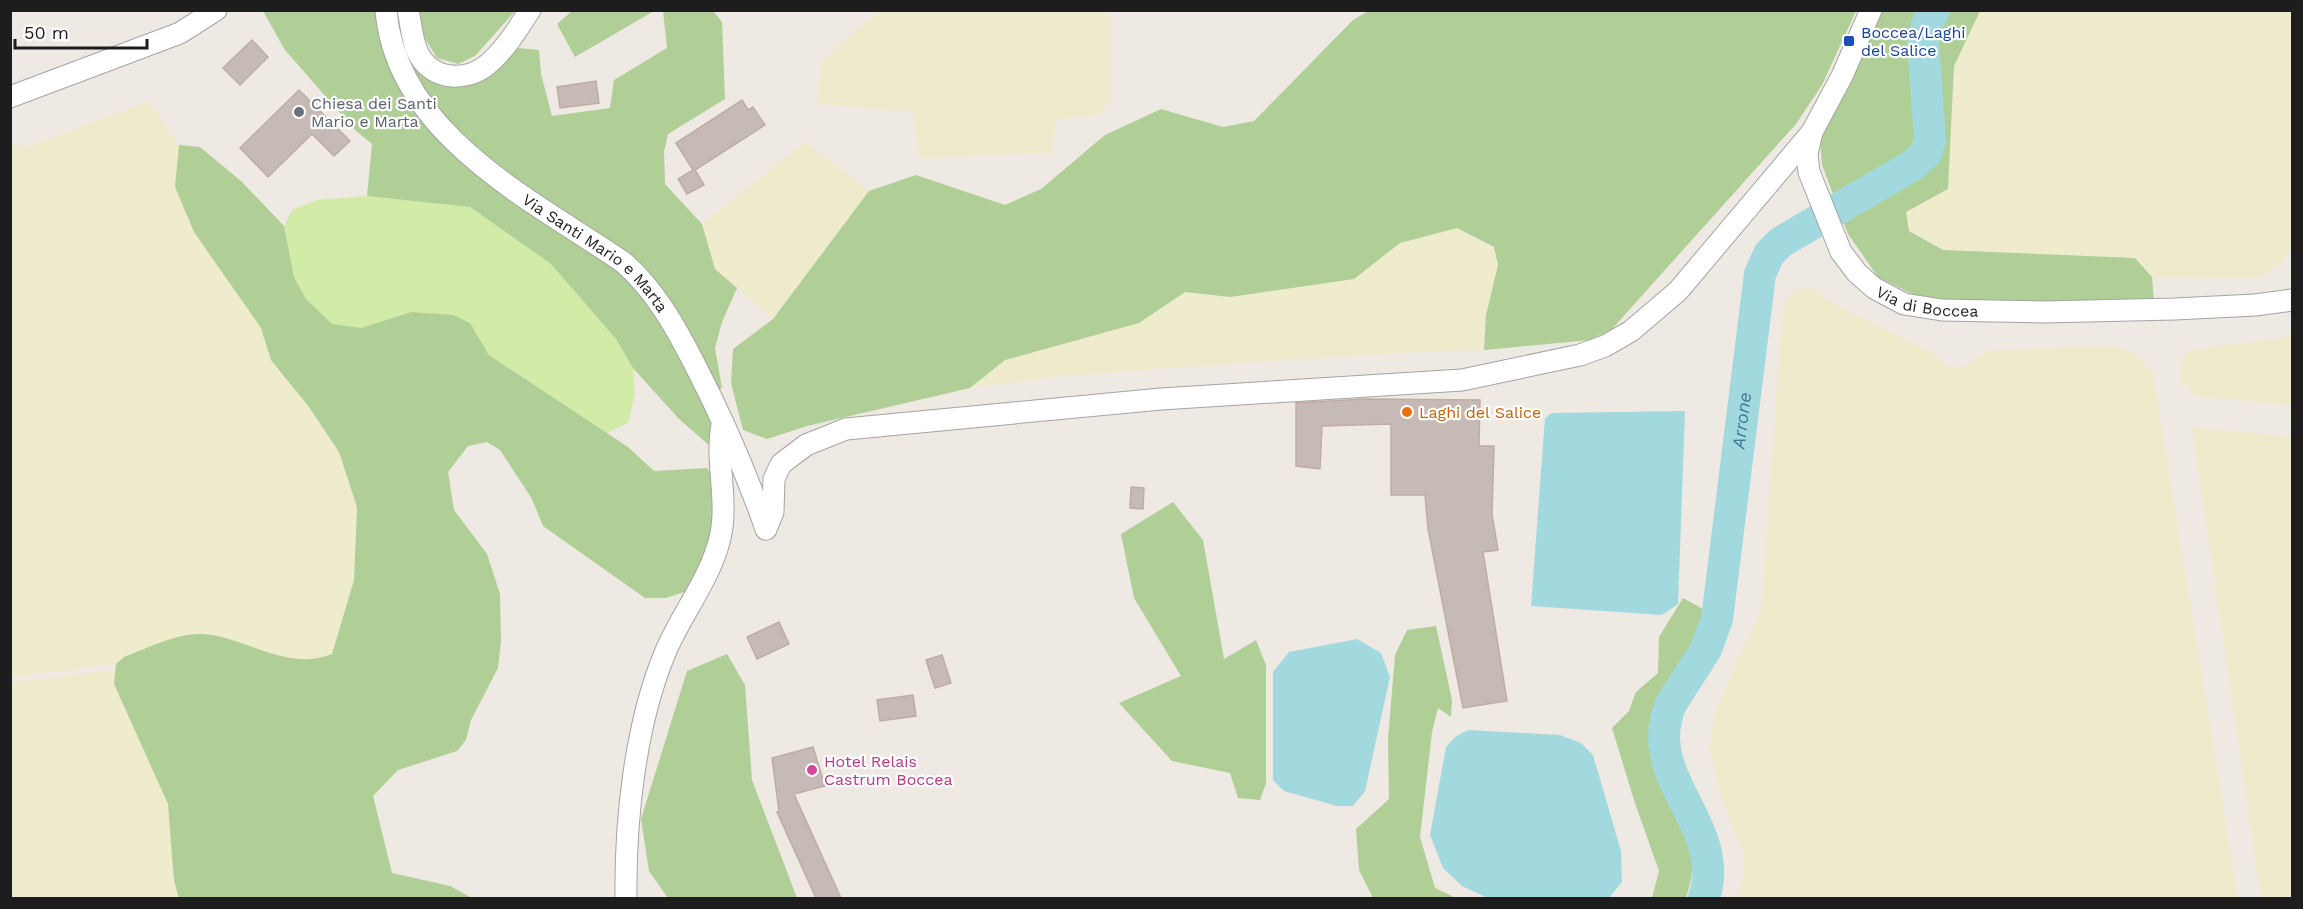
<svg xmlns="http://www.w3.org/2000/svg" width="2303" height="909" viewBox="0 0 2303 909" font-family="'Work Sans',sans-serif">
  <rect width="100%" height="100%" fill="#eee9e2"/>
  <path fill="#eeeccd" d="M880 10 1108 11 1110 19 1111 99 1099 115 1055 119 1052 153 918 158 913 112 817 104 822 61Z
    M1980 11H2292V248L2283 261 2260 278 2152 277 2135 258 1943 250 1909 231 1905 212 1948 189 1954 66Z
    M148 101 179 145 175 187 194 232 262 328 271 360 309 407 339 452 357 507 354 580 332 654 318 660H292L212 635 124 657 116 664 11 677 10 143 28 147Z
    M805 142 869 191 773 319 715 269 702 224Z
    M1457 228 1494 248 1498 265 1486 315 1484 350 1381 354 1125 371 1051 377 970 388 1005 360 1138 323 1185 292 1230 297 1354 279 1400 243Z
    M1811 288 1834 304 1935 354 1949 367 1967 366 1989 350 2113 346 2136 354 2153 373 2238 898H1736L1742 883 1743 852 1721 797 1709 748 1714 717 1740 654 1761 611 1783 305 1795 290Z
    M2292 333V405L2195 396 2181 380 2182 360 2190 350 2282 338Z
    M2192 427 2292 437V898H2261Z
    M116 670 114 685 168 804 174 881 179 898H11L10 683Z"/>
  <path fill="#d2eba6" d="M367 196 470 207 551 264 616 339 633 368 635 395 628 423 607 433 489 355 470 323 411 312 361 328 332 325 306 299 294 277 284 226 292 210 317 200Z"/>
  <path fill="#afcf96" d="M263 11H381L403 92 631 277 706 396 725 459 679 419 633 368 616 339 551 264 470 207 367 196 372 144 355 130 285 50Z
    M418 11H515L475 56 458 64 437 58 419 29Z
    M572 11V10L654 11 575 57 557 24Z
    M663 11H713L722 22 725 99 668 134 664 152 665 184 702 224 715 269 737 288 722 322 715 348 722 388 715 393 659 296 510 181 411 83 410 63 426 72 489 75 518 48 539 50 541 74 552 116 610 108 614 80 667 48Z
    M1368 11H1856L1822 85 1796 124 1612 329 1590 340 1484 350 1486 315 1498 265 1494 247 1457 228 1400 243 1354 279 1230 297 1185 292 1139 323 1005 360 970 388 807 426 767 439 743 430 731 383 733 349 773 319 869 191 916 175 1005 205 1041 189 1105 135 1161 109 1223 127 1254 121 1353 20Z
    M1880 11H1980L1954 66 1948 189 1906 212 1909 231 1943 250 2135 258 2152 277 2154 302 1926 301 1878 277 1848 234 1822 165 1820 140Z
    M179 145 200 147 241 181 284 226 294 277 306 299 332 324 361 328 411 312 453 315 470 323 489 355 628 447 654 471 707 468 723 492 710 562 690 590 666 598H645L543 526 532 499 500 450 487 442 468 446 448 472 454 510 487 554 500 594 501 641 498 668 471 720 466 740 457 751 398 770 373 796 392 873 450 886 472 898H179L174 881 168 804 114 684 116 664 124 657C151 647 182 630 212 635 253 642 290 671 332 654L354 580 357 507 339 452 309 407 271 360 261 328 194 232 175 187Z
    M1173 502 1203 540 1224 659 1256 640 1266 665V783L1260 800 1238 798 1230 773 1172 761 1119 703 1181 676 1134 598 1121 534Z
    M1683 598 1705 610 1700 641 1668 695 1654 746 1696 845 1690 884 1686 898H1652L1659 871 1634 800 1612 728 1629 711 1636 692 1658 673 1659 637Z
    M1436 626 1452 700 1451 717 1438 708 1432 732 1420 837 1435 888 1456 898H1373L1359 870 1356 829 1389 799 1388 739 1395 655 1407 630Z
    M727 654 745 685 752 780 797 898H668L649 871 641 819 687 671Z"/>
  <path fill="#a1d9de" d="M1685 411 1678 604 1662 615 1531 606 1545 418 1552 413Z
    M1357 639 1381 653 1390 677 1365 791 1353 806H1337L1284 791 1273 780V672L1289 652Z
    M1468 730 1560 735 1581 743 1593 755 1621 851 1622 882 1609 898H1488L1462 886 1443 868 1430 835 1446 747 1455 737Z"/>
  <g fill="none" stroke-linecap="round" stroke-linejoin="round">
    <path stroke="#a1d9de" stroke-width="32" id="s1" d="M1704 898C1728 824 1639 778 1671 704L1706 649 1717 619 1760 274 1769 254 1781 242 1913 165 1926 153 1930 141 1923 41 1927 25 1934 10"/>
  </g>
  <path fill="#c6bab6" stroke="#c0aca4" stroke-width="1.5" d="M252 40 268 57 240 85 223 68Z
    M596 81 599 103 560 108 557 87Z
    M299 90 350 141 334 156 312 134 268 177 240 148Z
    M742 100 748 110 753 107 765 125 695 170 704 185 687 194 678 179 693 170 676 143Z
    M1364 399 1480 400 1479 446H1494L1492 514 1498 550 1483 552 1507 701 1463 708 1428 529 1425 495H1391V424L1322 426 1320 469 1296 466V403Z
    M1131 487 1144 488 1143 509 1130 508Z
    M779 622 789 644 757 659 747 637Z
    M942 655 951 683 935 688 926 660Z
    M913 695 916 716 880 721 877 700Z
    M813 747 825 786 794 794 841 898H816L777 812 779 811 772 758Z"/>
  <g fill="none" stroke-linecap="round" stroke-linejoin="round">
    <g stroke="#a4a4a4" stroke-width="23">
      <g id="minor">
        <path id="s2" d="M386 10C396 134 532 200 623 262 655 290 675 326 694 363 722 417 746 472 766 529"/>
        <path d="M408 10C411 24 412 39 417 51 430 80 464 83 487 65 505 50 517 30 530 10"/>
        <path id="s3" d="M1871 10 1842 76 1812 132 1807 154 1809 172 1841 252 1857 273 1874 288 1904 304 1942 310 2044 312 2175 309 2255 305 2292 300"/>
        <path d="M10 97 180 33 216 10"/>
        <path d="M766 529 773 512 774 479 781 464 806 445 846 429 1161 399 1462 380 1580 355 1605 346 1631 331 1678 291 1812 132"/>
        <path d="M626 898C625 821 635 725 665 653 681 614 710 580 720 538 729 501 715 462 722 425"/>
      </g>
    </g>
    <use href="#minor" stroke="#fff" stroke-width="21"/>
  </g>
  <rect fill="#1a4fb4" stroke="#fff" stroke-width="2" x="1843" y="35" width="12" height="12" rx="3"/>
  <circle fill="#6b7280" stroke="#fff" stroke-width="2" cx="299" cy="112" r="6"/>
  <circle fill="#e8710a" stroke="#fff" stroke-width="2" cx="1407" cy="412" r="6"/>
  <circle fill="#d1479c" stroke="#fff" stroke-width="2" cx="812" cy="770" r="6"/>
  <g text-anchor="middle" stroke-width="4.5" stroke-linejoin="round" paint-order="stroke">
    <g font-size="16" fill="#164399" stroke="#fff" text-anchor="start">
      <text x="1861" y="38">Boccea/Laghi<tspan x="1861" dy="18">del Salice</tspan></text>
    </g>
    <g font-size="16" fill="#5b616d" stroke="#fff" text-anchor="start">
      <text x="311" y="109">Chiesa dei Santi<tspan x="311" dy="18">Mario e Marta</tspan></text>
    </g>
    <g font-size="16" fill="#1d1d1d" stroke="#fff">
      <text dy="6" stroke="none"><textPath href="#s2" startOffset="332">Via Santi Mario e Marta</textPath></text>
      <text dy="6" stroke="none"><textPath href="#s3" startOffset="368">Via di Boccea</textPath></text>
    </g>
    <g font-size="16" fill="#c56008" stroke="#fff" text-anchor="start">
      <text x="1419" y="418">Laghi del Salice</text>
    </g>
    <g font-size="16" fill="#b23c85" stroke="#fff" text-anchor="start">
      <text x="824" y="767">Hotel Relais<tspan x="824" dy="18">Castrum Boccea</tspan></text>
    </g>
    <g font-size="18" font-style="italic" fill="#3f7997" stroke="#fff">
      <text dy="6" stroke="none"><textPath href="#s1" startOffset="501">Arrone</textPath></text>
    </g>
  </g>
  <rect width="2303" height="909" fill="none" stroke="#1d1d1d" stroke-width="24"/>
  <path d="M15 39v9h132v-9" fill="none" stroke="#1d1d1d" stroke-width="3"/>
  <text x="24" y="39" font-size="18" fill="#1d1d1d" stroke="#ffffff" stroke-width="4.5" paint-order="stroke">50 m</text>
</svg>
